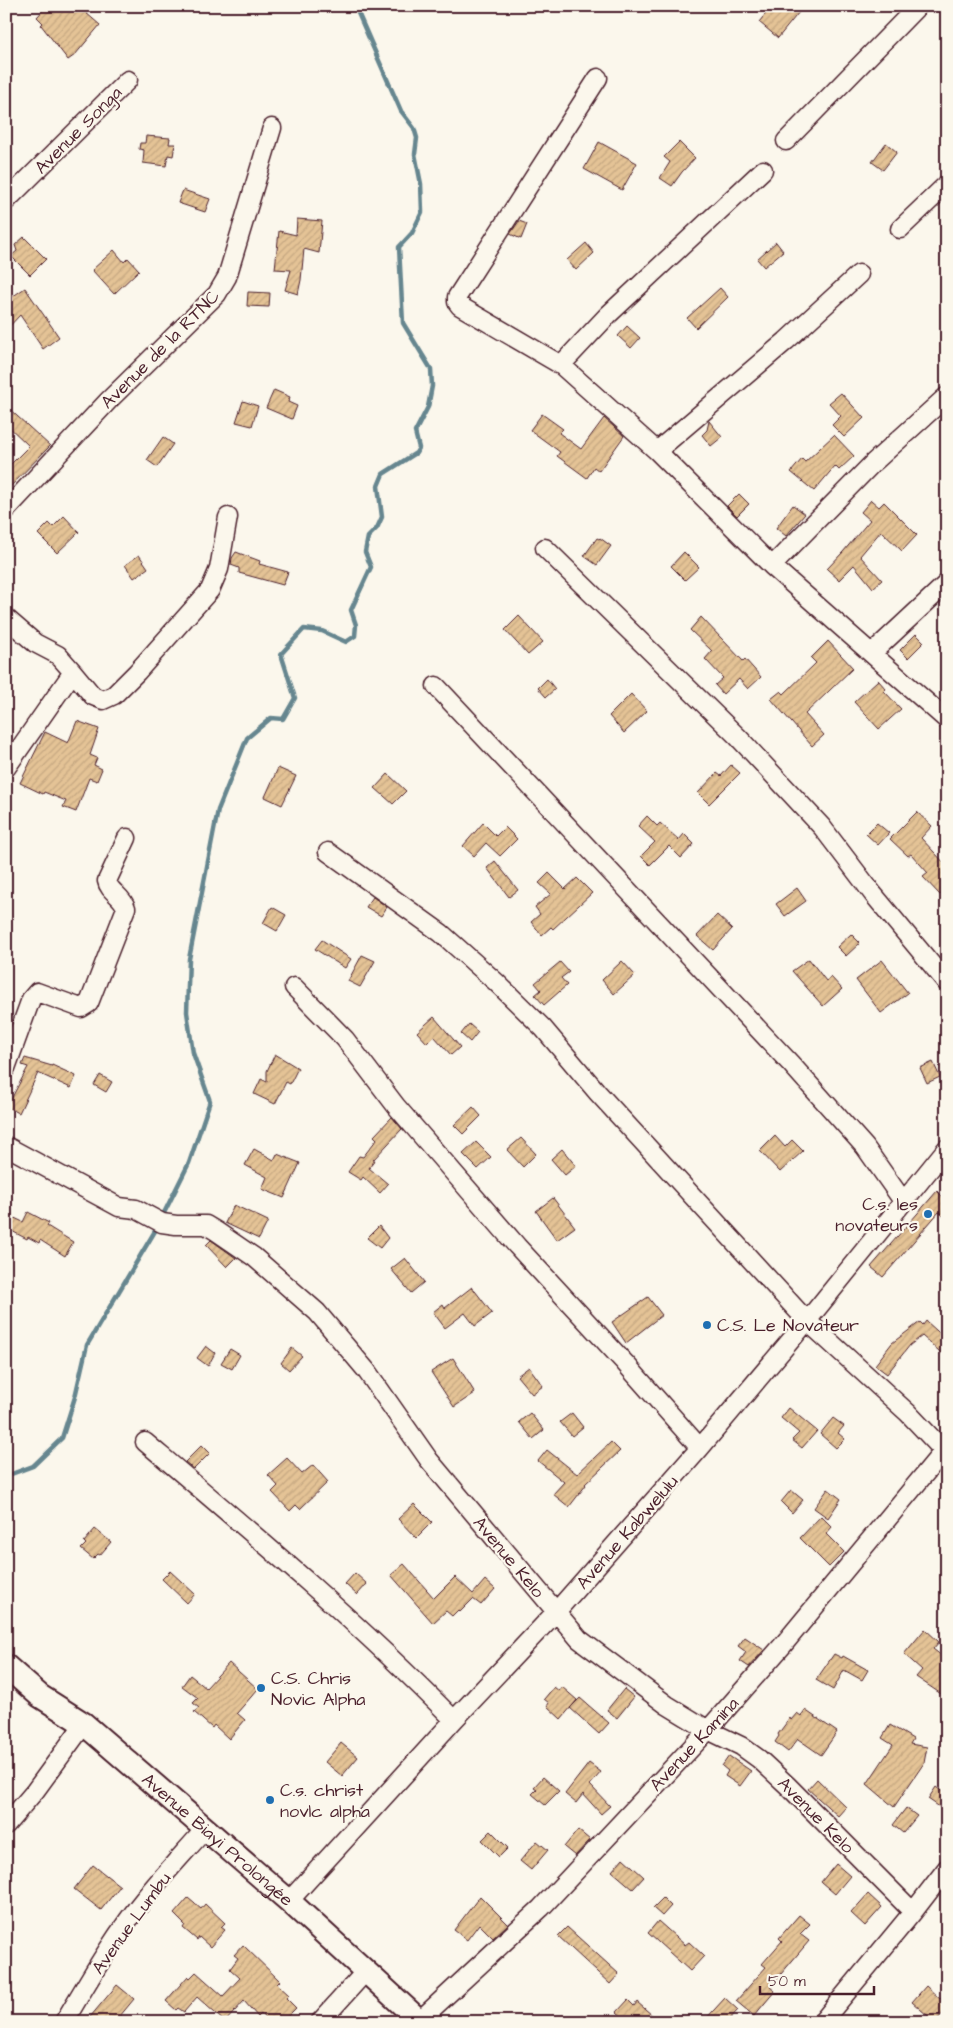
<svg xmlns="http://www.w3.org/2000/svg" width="953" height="2028" viewBox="0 0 953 2028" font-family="'Architects Daughter',sans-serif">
  <defs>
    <pattern id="building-hatch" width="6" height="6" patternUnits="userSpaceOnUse" patternTransform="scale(1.25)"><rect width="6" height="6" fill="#e4c396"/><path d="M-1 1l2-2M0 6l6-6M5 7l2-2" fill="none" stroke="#c5a781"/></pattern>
  </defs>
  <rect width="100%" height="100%" fill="#fbf7ec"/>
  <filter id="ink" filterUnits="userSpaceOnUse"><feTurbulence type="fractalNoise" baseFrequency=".02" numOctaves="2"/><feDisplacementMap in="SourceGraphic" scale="10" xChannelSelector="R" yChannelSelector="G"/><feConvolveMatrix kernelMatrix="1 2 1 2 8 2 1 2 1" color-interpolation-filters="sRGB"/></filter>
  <g filter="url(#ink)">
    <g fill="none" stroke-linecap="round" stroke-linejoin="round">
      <path stroke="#66868f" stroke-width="4.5" d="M162 1217 189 1163 210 1101 193 1053 187 1012 189 959 218 810 247 738 271 718 283 719 295 698 281 654 304 629 322 631 346 642 355 636 356 625 351 610 371 567 365 552 368 537 377 528 382 517 378 486 383 474 416 453 419 448 415 432 428 407 432 386 431 369 403 323 399 247 412 233 422 212 421 184 415 154 417 138 414 128 401 111 355 6
        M6 1476 33 1466 62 1438 75 1397 87 1345 158 1226"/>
    </g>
    <path fill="url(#building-hatch)" stroke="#4a1f2b" d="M47 6H78L100 25 75 55 68 60 41 25 43 23 37 17Z
      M772 6H804L778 38 759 22Z
      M146 136 170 138 169 144H175L173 156 168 155 166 166 143 163 144 150 139 149 140 143H145Z
      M599 142 637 163 622 190 584 169Z
      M679 142 695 158 682 172 672 186 660 178 670 162 664 157Z
      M886 143 897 152 883 170 872 162Z
      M183 190 210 199 205 212 178 203Z
      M297 219 322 221 319 253 304 249 301 280 298 294 285 290 291 270 275 269 279 231 296 235Z
      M519 221 527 224 521 239 510 234Z
      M24 237 46 259 30 275 11 256 17 251 15 245Z
      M776 242 783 251 764 267 757 259Z
      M586 243 594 253 576 270 567 260Z
      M114 250 124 262 128 258 139 270 114 294 92 270Z
      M25 288 59 337 43 349 20 315 6 330V301Z
      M720 288 728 297 696 328 687 318Z
      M248 292 270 293 269 307 247 306Z
      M627 326 640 338 631 348 618 336Z
      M274 390 290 397 288 402 297 406 292 419 266 408Z
      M841 393 864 418 844 437 832 425 841 416 829 403Z
      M243 401 258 406 252 426 236 422Z
      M6 406 50 446 6 491V469L29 446 6 424Z
      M542 414 563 429 559 433 581 449 604 418 624 436 599 471 594 467 587 478 557 456 560 452 530 430Z
      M709 421 722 437 711 446 702 435 707 430Z
      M834 435 854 456 839 470 835 466 814 491 791 472 802 459 805 462Z
      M163 437 173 444 157 467 147 460Z
      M739 494 749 504 737 516 727 506Z
      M871 500 879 507 884 502 917 535 902 551 881 531 860 556 882 580 873 588 854 565 839 580 827 569 843 552 870 520 861 512Z
      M793 505 805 514 786 536 776 528Z
      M64 516 79 532 57 553 38 534 49 523 53 527Z
      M597 538 599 539 600 538 611 546 597 565 584 556Z
      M236 552 260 561 259 564 288 572 283 585 239 573V568L231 565 232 558Z
      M684 552 699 567 685 580 671 566Z
      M139 555 148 568 134 578 125 565Z
      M519 616 543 642 528 655 505 630Z
      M701 617 743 661 745 659 761 677 748 689 739 679 723 694 715 685 723 678 705 659 712 651 690 630Z
      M916 634 924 642 908 658 900 650Z
      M828 641 853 668 805 714 824 735 812 746 771 699 781 691 784 694 816 663 811 658Z
      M547 679 555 689 546 697 538 688Z
      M878 680 886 689 884 691 901 709 879 729 854 702Z
      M631 694 647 711 624 733 609 716Z
      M77 721 99 729 90 755 97 758 94 765 102 769 97 781 89 778 76 812 63 807 66 801 44 792 43 794 20 783 45 732 68 743Z
      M731 765 740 773 709 804 698 793 717 773 721 776Z
      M278 768 296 776 282 805 265 797Z
      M388 774 406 791 393 804 375 788Z
      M917 812 932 826 921 838 947 866V889L940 895 923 877 928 873 911 854 908 856 890 839Z
      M647 816 657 826 660 823 679 840 684 834 694 844 681 858 669 846 650 865 641 856 655 842 638 826Z
      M483 823 496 836 505 827 517 839 500 856 486 843 474 856 463 846Z
      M877 823 889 833 878 845 866 834Z
      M495 861 518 890 509 897 487 868Z
      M549 873 565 889 577 878 592 893 553 929 551 927 542 935 531 922 540 914 535 907 551 894 539 883Z
      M797 888 806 901 785 916 776 904Z
      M373 897 387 907 381 916 366 907Z
      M272 907 286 915 277 931 263 923Z
      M717 915 732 929 713 950 697 936Z
      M851 934 860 943 846 956 837 947Z
      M322 940 351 959 345 968 315 949Z
      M362 955 375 961 360 987 348 981Z
      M809 959 826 981 831 977 842 989 823 1006 792 971Z
      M882 960 908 993 881 1013 856 980Z
      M622 961 635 975 614 994 602 980Z
      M560 962 569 972 561 978 567 985 544 1005 535 995 541 990 535 983Z
      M434 1017 460 1047 451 1055 434 1036 427 1043 417 1032Z
      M469 1024 478 1032 470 1042 461 1034Z
      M275 1054 298 1068 290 1084 286 1082 275 1104 254 1094 261 1079 267 1082V1071Z
      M25 1058 52 1066V1065L76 1076 71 1088 38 1073 19 1113 7 1107 28 1067 22 1065Z
      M933 1062 940 1077 927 1083 920 1068Z
      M100 1075 112 1082 106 1092 94 1085Z
      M473 1107 481 1116 463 1134 454 1125Z
      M392 1117 402 1129 373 1160H375L369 1168 388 1184 380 1193 363 1177 361 1180 348 1172 359 1156 363 1157 377 1139 374 1136Z
      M775 1136 785 1147 792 1140 803 1151 780 1172 760 1151Z
      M521 1138 536 1154 523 1167 507 1150Z
      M476 1142 491 1157 478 1169 463 1154Z
      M254 1149 274 1160 277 1154 300 1163 284 1198 262 1189 267 1177 245 1165Z
      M562 1149 576 1166 565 1175 551 1159Z
      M937 1191 947 1201V1220L939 1212 883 1277 871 1267Z
      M553 1198 575 1227 557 1240 536 1211Z
      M234 1205 268 1221 259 1239 225 1223Z
      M28 1212 49 1223 47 1226 73 1242 65 1256 40 1240 39 1243 28 1237 27 1239 6 1228V1214L23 1222Z
      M379 1226 388 1238 380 1248 367 1238Z
      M211 1240 236 1258 227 1267 206 1245Z
      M405 1258 424 1282 411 1293 391 1269Z
      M472 1287 492 1313 475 1326 465 1313 445 1328 433 1312 443 1304 445 1308Z
      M648 1297 662 1315 626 1343 612 1322Z
      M926 1321 947 1340V1358L922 1336 910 1345 887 1374 875 1365 892 1343 920 1322 923 1325Z
      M206 1346 215 1353 208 1366 197 1358Z
      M292 1348 302 1356 289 1370 281 1363Z
      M230 1349 240 1355 232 1369 221 1363Z
      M453 1358 475 1393 454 1407 431 1372Z
      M529 1367 543 1386 532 1394 517 1376Z
      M789 1408 817 1431 802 1448 792 1440 799 1433 781 1418Z
      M530 1413 544 1430 533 1439 519 1422Z
      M572 1413 583 1427 572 1436 560 1422Z
      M833 1418 844 1426 838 1433 845 1439 836 1448 820 1434Z
      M611 1442 620 1451 585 1484 586 1485 569 1507 553 1494 564 1482 538 1461 547 1450 577 1474Z
      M202 1445 210 1453 194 1469 185 1462Z
      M287 1458 302 1474 313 1465 328 1482 300 1509 296 1505 290 1511 272 1492 278 1486 268 1475Z
      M828 1489 841 1499 828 1518 814 1508Z
      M791 1490 803 1500 792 1513 781 1502Z
      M414 1504 432 1522 416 1538 398 1519Z
      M821 1516 832 1527 826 1534 844 1552 829 1567 800 1538Z
      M95 1529 111 1542 100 1555 98 1554 93 1559 81 1549 86 1544 84 1542Z
      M404 1564 434 1598 455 1577 473 1594 485 1580 495 1589 481 1605 473 1599 460 1612 458 1610 452 1616 446 1611 433 1623 391 1575Z
      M170 1571 195 1594 187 1603 162 1579Z
      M355 1573 367 1584 357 1595 345 1584Z
      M925 1629 939 1642 933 1649 947 1660V1698L916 1677 922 1670 904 1654Z
      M745 1637 764 1650 749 1667 740 1661 746 1652 738 1646Z
      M834 1654 842 1658 843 1656 868 1670 862 1680 844 1670 833 1690 816 1680Z
      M229 1663 258 1689 237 1713 245 1720 229 1739 214 1725 212 1728 194 1712 199 1708 193 1703 198 1698 182 1686 190 1675 206 1688Z
      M554 1687 559 1691 562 1687 577 1700 561 1719 547 1706 549 1703 544 1699Z
      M624 1689 634 1697 617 1718 607 1710Z
      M580 1698 609 1723 599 1734 570 1708Z
      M805 1710 837 1732 821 1755 798 1739 788 1752 775 1742 779 1736 778 1734 790 1718 791 1720 797 1713 801 1716Z
      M890 1725 913 1739 910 1744 927 1747 924 1763 894 1807 867 1784 893 1745 882 1738Z
      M341 1743 358 1757 342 1776 325 1762Z
      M729 1756 751 1771 740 1786 725 1776 728 1771 722 1766Z
      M589 1763 601 1772 590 1785 610 1806 601 1814 583 1794 576 1803 565 1794Z
      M543 1777 559 1791 545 1805 532 1794 537 1789 534 1787Z
      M817 1779 846 1807 838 1816 808 1789Z
      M936 1787 947 1795V1812L928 1799Z
      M906 1808 917 1816 903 1833 893 1825Z
      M578 1830 590 1840 575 1856 564 1847Z
      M491 1831 508 1848 499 1857 482 1840Z
      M537 1841 548 1850 531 1870 520 1861Z
      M623 1858 644 1877 633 1889 612 1871Z
      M836 1864 850 1876 835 1894 821 1882Z
      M93 1865 120 1886 101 1910 74 1889Z
      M868 1894 882 1907 865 1926 851 1913Z
      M480 1896 508 1924 493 1938 479 1924 467 1940 454 1930Z
      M188 1898 201 1909 205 1904 225 1923 221 1927 225 1930 210 1947 199 1937 197 1940 183 1928 185 1925 174 1914Z
      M663 1898 671 1906 662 1916 653 1908Z
      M799 1915 810 1924 800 1934 809 1941 770 1987 775 1991 754 2016 736 2001 766 1967 762 1964 782 1941 779 1938Z
      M658 1921 685 1945 689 1942 704 1956 690 1971 648 1933Z
      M567 1927 619 1974 610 1984 558 1936Z
      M243 1945 280 1981 277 1984 289 1995 286 1998 296 2008 282 2022H268L261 2014 258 2017 244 2001 225 2022 197 1997 184 2012 178 2008 176 2010 166 2001 188 1976 190 1978 196 1972 223 1996 240 1978 230 1969 238 1958 234 1955Z
      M117 1985 134 1999 115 2022H96L90 2017Z
      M926 1986 940 1999 947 1991V2009L935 2022 912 2002Z
      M725 1998 738 2010 727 2022H703Z
      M628 2000 634 2006 637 2002 660 2022H628L617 2012Z"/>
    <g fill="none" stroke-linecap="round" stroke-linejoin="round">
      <g stroke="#4a1f2b" stroke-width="21">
        <path id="minor" d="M598 78 457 297V302L460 306 561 365 657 451 772 566 947 720
          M786 141 918 6
          M6 201 128 80
          M900 229 947 184
          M561 365 608 315 763 170
          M657 451 786 341 859 274
          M6 510 109 400 217 294 227 277 272 128
          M545 548 738 737 822 827 873 894 947 983
          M772 566 873 463 947 396
          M6 618 35 643 58 655 73 672 6 768
          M872 653 947 583
          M73 672 93 696 103 700 114 695 137 672 210 590 219 569 228 517
          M436 686 791 1064 865 1147 903 1201
          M328 852 441 933 496 982 543 1028 598 1093 807 1321 908 1413 943 1450
          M294 987 345 1039 396 1106 517 1246 625 1363 700 1448
          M6 1068 31 999 37 992 81 1008 89 1003 126 908C123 896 109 892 107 881L127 838
          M6 1146 119 1207 136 1209 162 1223 176 1225H206L216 1231 254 1257 317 1312 366 1370 429 1460 579 1639 667 1705 708 1730 741 1746 759 1759 787 1785 913 1912
          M145 1442C251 1532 357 1621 454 1720
          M6 1825 35 1791 84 1724
          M289 1901 454 1720 555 1613 700 1448 807 1321 947 1148
          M420 2020 541 1908 708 1730 783 1645 947 1447
          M64 2022C90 1978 116 1933 149 1893 167 1871 186 1851 205 1829
          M320 2022 366 1971
          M822 2022 913 1912 947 1868"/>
      </g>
      <g stroke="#4a1f2b" stroke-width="26">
        <g id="tertiary">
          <path id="s1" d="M6 1666 40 1696 84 1724 289 1901 421 2022"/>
        </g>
      </g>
      <use href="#minor" stroke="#fbf7ec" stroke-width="18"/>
      <use href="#tertiary" stroke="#fbf7ec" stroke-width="22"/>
    </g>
  </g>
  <g fill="#1f6fb2" stroke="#fbf7ec" stroke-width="2">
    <circle cx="928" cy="1214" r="5"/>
    <circle cx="707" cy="1325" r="5"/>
    <circle cx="261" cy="1688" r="5"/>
    <circle cx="270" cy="1800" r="5"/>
  </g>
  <g text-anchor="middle" stroke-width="4.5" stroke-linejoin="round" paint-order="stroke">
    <g font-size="18" fill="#4a1f2b" stroke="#fbf7ec">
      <text transform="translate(78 130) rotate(-45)" y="6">Avenue Songa</text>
      <text transform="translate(160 349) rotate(-45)" y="6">Avenue de la RTNC</text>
      <text transform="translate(627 1532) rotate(-49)" y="6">Avenue Kabwelulu</text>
      <text transform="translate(509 1557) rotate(50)" y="6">Avenue Kelo</text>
      <text transform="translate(694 1744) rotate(-47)" y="6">Avenue Kamina</text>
      <text transform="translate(816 1815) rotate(45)" y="6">Avenue Kelo</text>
      <text dy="6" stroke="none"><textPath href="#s1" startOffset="274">Avenue Biayi Prolongée</textPath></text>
      <text transform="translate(131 1923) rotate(-54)" y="6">Avenue Lumbu</text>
    </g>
    <g font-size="18" fill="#4a1f2b" stroke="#fbf7ec" text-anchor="start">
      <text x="918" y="1210" text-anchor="end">C.s. les<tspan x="918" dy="21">novateurs</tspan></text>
      <text x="717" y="1331">C.S. Le Novateur</text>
      <text x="271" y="1684">C.S. Chris<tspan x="271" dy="21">Novic Alpha</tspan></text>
      <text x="280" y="1796">C.s. christ<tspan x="280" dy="21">novlc alpha</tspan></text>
    </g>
  </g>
  <rect width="953" height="2028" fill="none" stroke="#fbf7ec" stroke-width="25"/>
  <rect x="12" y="12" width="928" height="2003" fill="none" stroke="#4a1f2b" stroke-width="2" filter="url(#ink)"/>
  <path d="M760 1986v8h114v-8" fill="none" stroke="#4a1f2b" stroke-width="2.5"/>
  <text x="768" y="1986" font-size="15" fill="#4a1f2b" stroke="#fbf7ec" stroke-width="4" paint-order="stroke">50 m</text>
</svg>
